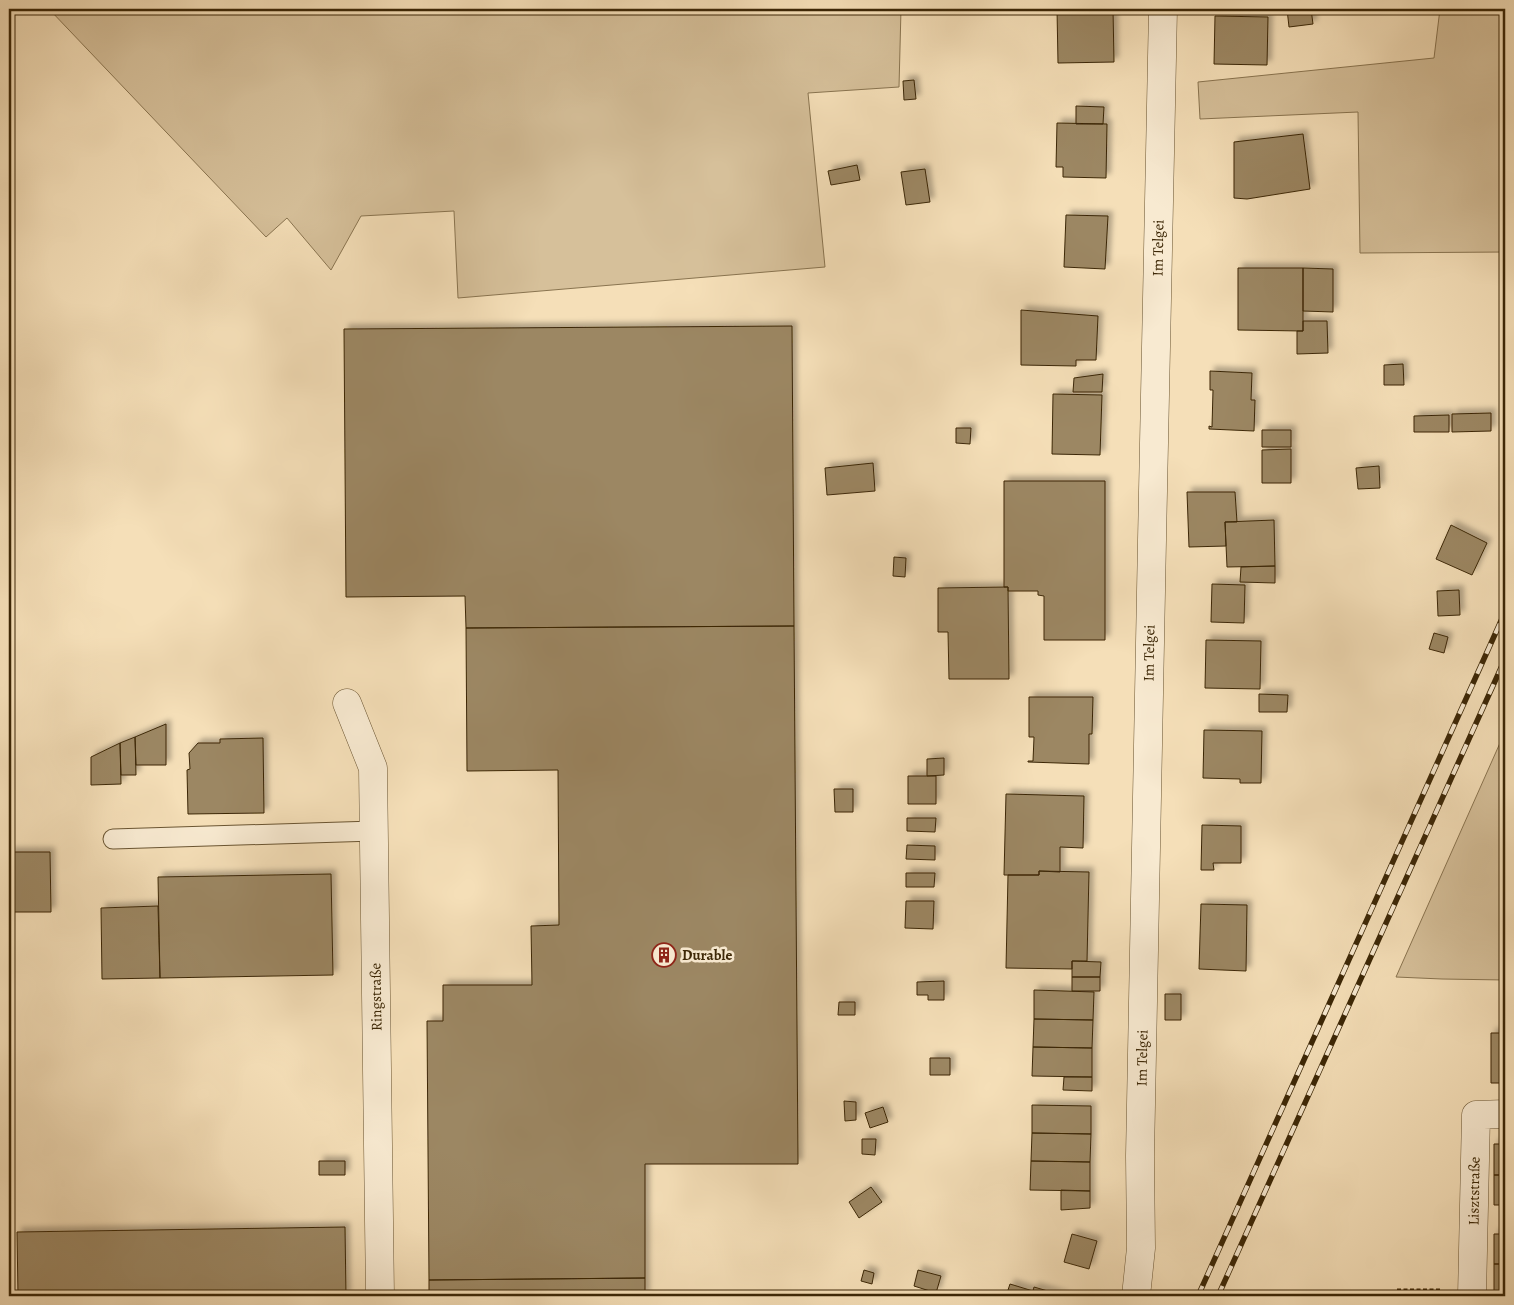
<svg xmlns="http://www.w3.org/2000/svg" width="1514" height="1305" viewBox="0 0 1514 1305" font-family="Alegreya,serif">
  <defs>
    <filter id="shadow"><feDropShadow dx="4.5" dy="-4.5" stdDeviation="2.5" flood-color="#0004"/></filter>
  </defs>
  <rect width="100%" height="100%" fill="#f5dfb8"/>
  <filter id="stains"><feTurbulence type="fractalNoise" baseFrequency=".004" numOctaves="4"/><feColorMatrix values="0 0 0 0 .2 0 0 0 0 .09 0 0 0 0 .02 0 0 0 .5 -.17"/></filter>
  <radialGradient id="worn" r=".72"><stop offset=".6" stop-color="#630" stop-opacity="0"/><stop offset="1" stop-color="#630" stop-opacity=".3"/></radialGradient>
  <path fill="#d6c09a" stroke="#897450" d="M49 9H901L899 87 808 93 825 267 458 298 454 211 361 216 331 270 287 218 266 237Z
    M1440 9H1505V252L1360 253 1358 112 1200 119 1198 82 1434 58Z
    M1505 727V980L1442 979 1396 977 1504 734Z"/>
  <path fill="#9c8763" stroke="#3c2706" filter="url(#shadow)" d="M1057 9H1113L1114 62 1058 63Z
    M1287 9H1311L1313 24 1289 27Z
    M1215 16 1268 17 1267 65 1214 64Z
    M914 80 916 99 904 100 903 81Z
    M1076 106 1104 107 1103 124H1076Z
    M1057 123 1107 124 1106 178 1063 177V167H1056Z
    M1303 134 1310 189 1247 199 1234 198V142Z
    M857 165 860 180 831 185 828 171Z
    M925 169 930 202 906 205 901 172Z
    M1066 215 1108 216 1105 269 1064 267Z
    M1238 268H1303V331L1238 330Z
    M1303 268 1333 269V312L1303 311Z
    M1021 310 1098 316 1096 360H1076V366L1021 365Z
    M1303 321H1327L1328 353 1297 354V331H1303Z
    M792 326 794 626 466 628 465 596 346 597 344 329Z
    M1403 364 1404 385H1384V365Z
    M1210 371 1252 373 1251 400H1255L1254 431 1209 429V426L1212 427 1213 390H1210Z
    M1103 374 1102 392H1073L1074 378Z
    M1053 394 1102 395 1100 455 1052 454Z
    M1491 413V431L1452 432V414Z
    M1449 415V432H1414V416Z
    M956 428H971L970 444 956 443Z
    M1262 430H1291V447H1262Z
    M1291 449V483H1262V450Z
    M873 463 875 491 827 495 825 468Z
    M1379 466 1380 488 1358 489 1356 468Z
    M1004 481H1105V640H1044V596L1038 595V591H1008V587H1004Z
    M1187 492H1235L1237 522H1225L1226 546 1189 547Z
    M1274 520 1275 566 1227 567 1225 522Z
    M1451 525 1487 543 1472 575 1436 559Z
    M894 557 906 558 905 577 893 576Z
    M1275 566V583L1240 582 1241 567Z
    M1212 584 1245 585 1244 623 1211 622Z
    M1008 587 1009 679H949L948 632H938V588Z
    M1459 590 1460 615 1438 616 1437 591Z
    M794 626 798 1164H645V1278L429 1280 427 1021H443V985H532L531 926 559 925 558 770 467 771 466 628Z
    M1434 633 1448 637 1444 653 1429 649Z
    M1206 640 1261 641 1260 689 1205 688Z
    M1259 694 1288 695 1287 712H1259Z
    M1029 697H1093L1092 734H1089V764L1028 762V761H1033L1034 737H1029Z
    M166 724V765H136L135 737Z
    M1204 730 1262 731 1261 783H1240V779L1203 778Z
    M135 737 136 775H121L120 743Z
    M263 738 264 813 188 814 187 770 190 769 189 753 198 743H220V739Z
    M120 743 121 784 91 785V757Z
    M944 758V775L927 776V759Z
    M908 776H936V804H908Z
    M834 789H853V812H835Z
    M1006 794 1084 796 1083 848 1060 847V872L1039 871V875H1004Z
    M907 818H936L935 832 907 831Z
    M1202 825 1241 826V863H1213L1214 870H1201Z
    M907 845 935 846V860L906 859Z
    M9 852H50L51 912H9Z
    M1039 871 1089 872 1087 961H1072V969L1006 968 1008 875H1039Z
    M906 873H935L934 887H906Z
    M331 874 333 975 160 978 158 877Z
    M906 901H934L933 929 905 928Z
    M1201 904 1247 905 1246 971 1199 969Z
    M158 906 160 978 102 979 101 908Z
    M1072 961 1101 962 1100 977H1072Z
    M1072 977H1100V991H1072Z
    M944 981V1000H928V995H917V982Z
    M1034 990 1094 992 1093 1020 1034 1019Z
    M1165 994H1181V1020H1165Z
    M839 1002H855V1015H838Z
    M1034 1019 1093 1020 1092 1048 1033 1047Z
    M1491 1033H1505V1083H1491Z
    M1033 1047 1092 1048V1077L1032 1076Z
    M930 1058H950V1075H930Z
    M1064 1077H1092V1091L1063 1090Z
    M844 1101 856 1102V1120L845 1121Z
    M1032 1105 1091 1106V1134L1032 1133Z
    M883 1107 888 1122 870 1128 865 1113Z
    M1032 1133 1091 1134 1090 1162 1031 1161Z
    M862 1139H876L875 1155 862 1154Z
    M1494 1144H1505V1175H1494Z
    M319 1161H345V1175H319Z
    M1031 1161 1090 1162V1191L1030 1190Z
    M1494 1175H1505V1205H1494Z
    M871 1187 882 1202 859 1218 849 1202Z
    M1061 1190 1090 1191V1208L1061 1210Z
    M345 1227 346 1296H18L17 1232Z
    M1072 1234 1097 1241 1089 1269 1064 1262Z
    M1494 1234H1505V1264H1494Z
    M1494 1264H1505V1294H1494Z
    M864 1270 874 1273 872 1284 861 1281Z
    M918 1270 941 1276 936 1293 914 1286Z
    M645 1278V1296H429V1280Z
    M1010 1284 1033 1291 1034 1287 1065 1296H1006Z"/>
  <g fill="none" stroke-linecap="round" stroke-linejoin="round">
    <g stroke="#6a5532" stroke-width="21">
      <path id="service" d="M113 839 374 831"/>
    </g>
    <g stroke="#6a5532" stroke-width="29">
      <path id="minor" d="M347 703 373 768 380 1296
        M1136 1296 1141 1248 1140 1156 1152 540 1163 9
        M1472 1296 1476 1115 1505 1114"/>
    </g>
    <path stroke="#3c2706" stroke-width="3" stroke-dasharray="4 2.5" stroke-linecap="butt" d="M1397 1290H1441"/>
    <use href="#service" stroke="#f8ead1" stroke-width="19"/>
    <use href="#minor" stroke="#f8ead1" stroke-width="28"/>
    <g stroke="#3c2706" stroke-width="5.5">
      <path id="rail" d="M1198 1296 1505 612
        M1218 1296 1505 659"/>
    </g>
    <use href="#rail" stroke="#f8ead1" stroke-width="4" stroke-dasharray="11" stroke-linecap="butt"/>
  </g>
  <defs>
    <g id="building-ring" transform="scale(1.25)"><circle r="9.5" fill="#f8ead1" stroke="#8f2418" stroke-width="1.5"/><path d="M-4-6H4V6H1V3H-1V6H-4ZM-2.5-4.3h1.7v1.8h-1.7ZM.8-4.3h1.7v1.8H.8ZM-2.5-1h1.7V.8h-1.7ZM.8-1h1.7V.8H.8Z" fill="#8f2418"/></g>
  </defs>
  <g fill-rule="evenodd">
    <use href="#building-ring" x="664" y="955"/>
  </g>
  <g text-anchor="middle" stroke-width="5" stroke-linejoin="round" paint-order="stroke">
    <g font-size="15" fill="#3c2706" stroke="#f8ead1">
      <text transform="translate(1158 248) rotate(-89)" y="5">Im Telgei</text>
      <text transform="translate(1149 653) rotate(-89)" y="5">Im Telgei</text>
      <text transform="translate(376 997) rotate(-91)" y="5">Ringstraße</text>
      <text transform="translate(1142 1058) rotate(-89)" y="5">Im Telgei</text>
      <text transform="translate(1474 1191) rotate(-89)" y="5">Lisztstraße</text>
    </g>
    <g font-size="15" font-weight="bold" fill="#3c2706" stroke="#f8ead1" text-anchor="start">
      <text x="682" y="960">Durable</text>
    </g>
  </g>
  <rect width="1514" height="1305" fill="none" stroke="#f5dfb8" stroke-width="30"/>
  <rect x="10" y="10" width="1494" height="1285" fill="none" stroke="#3c2706" stroke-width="2.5"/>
  <rect x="15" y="15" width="1484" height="1275" fill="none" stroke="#3c2706"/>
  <rect width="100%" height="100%" filter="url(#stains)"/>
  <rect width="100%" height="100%" fill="url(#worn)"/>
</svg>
